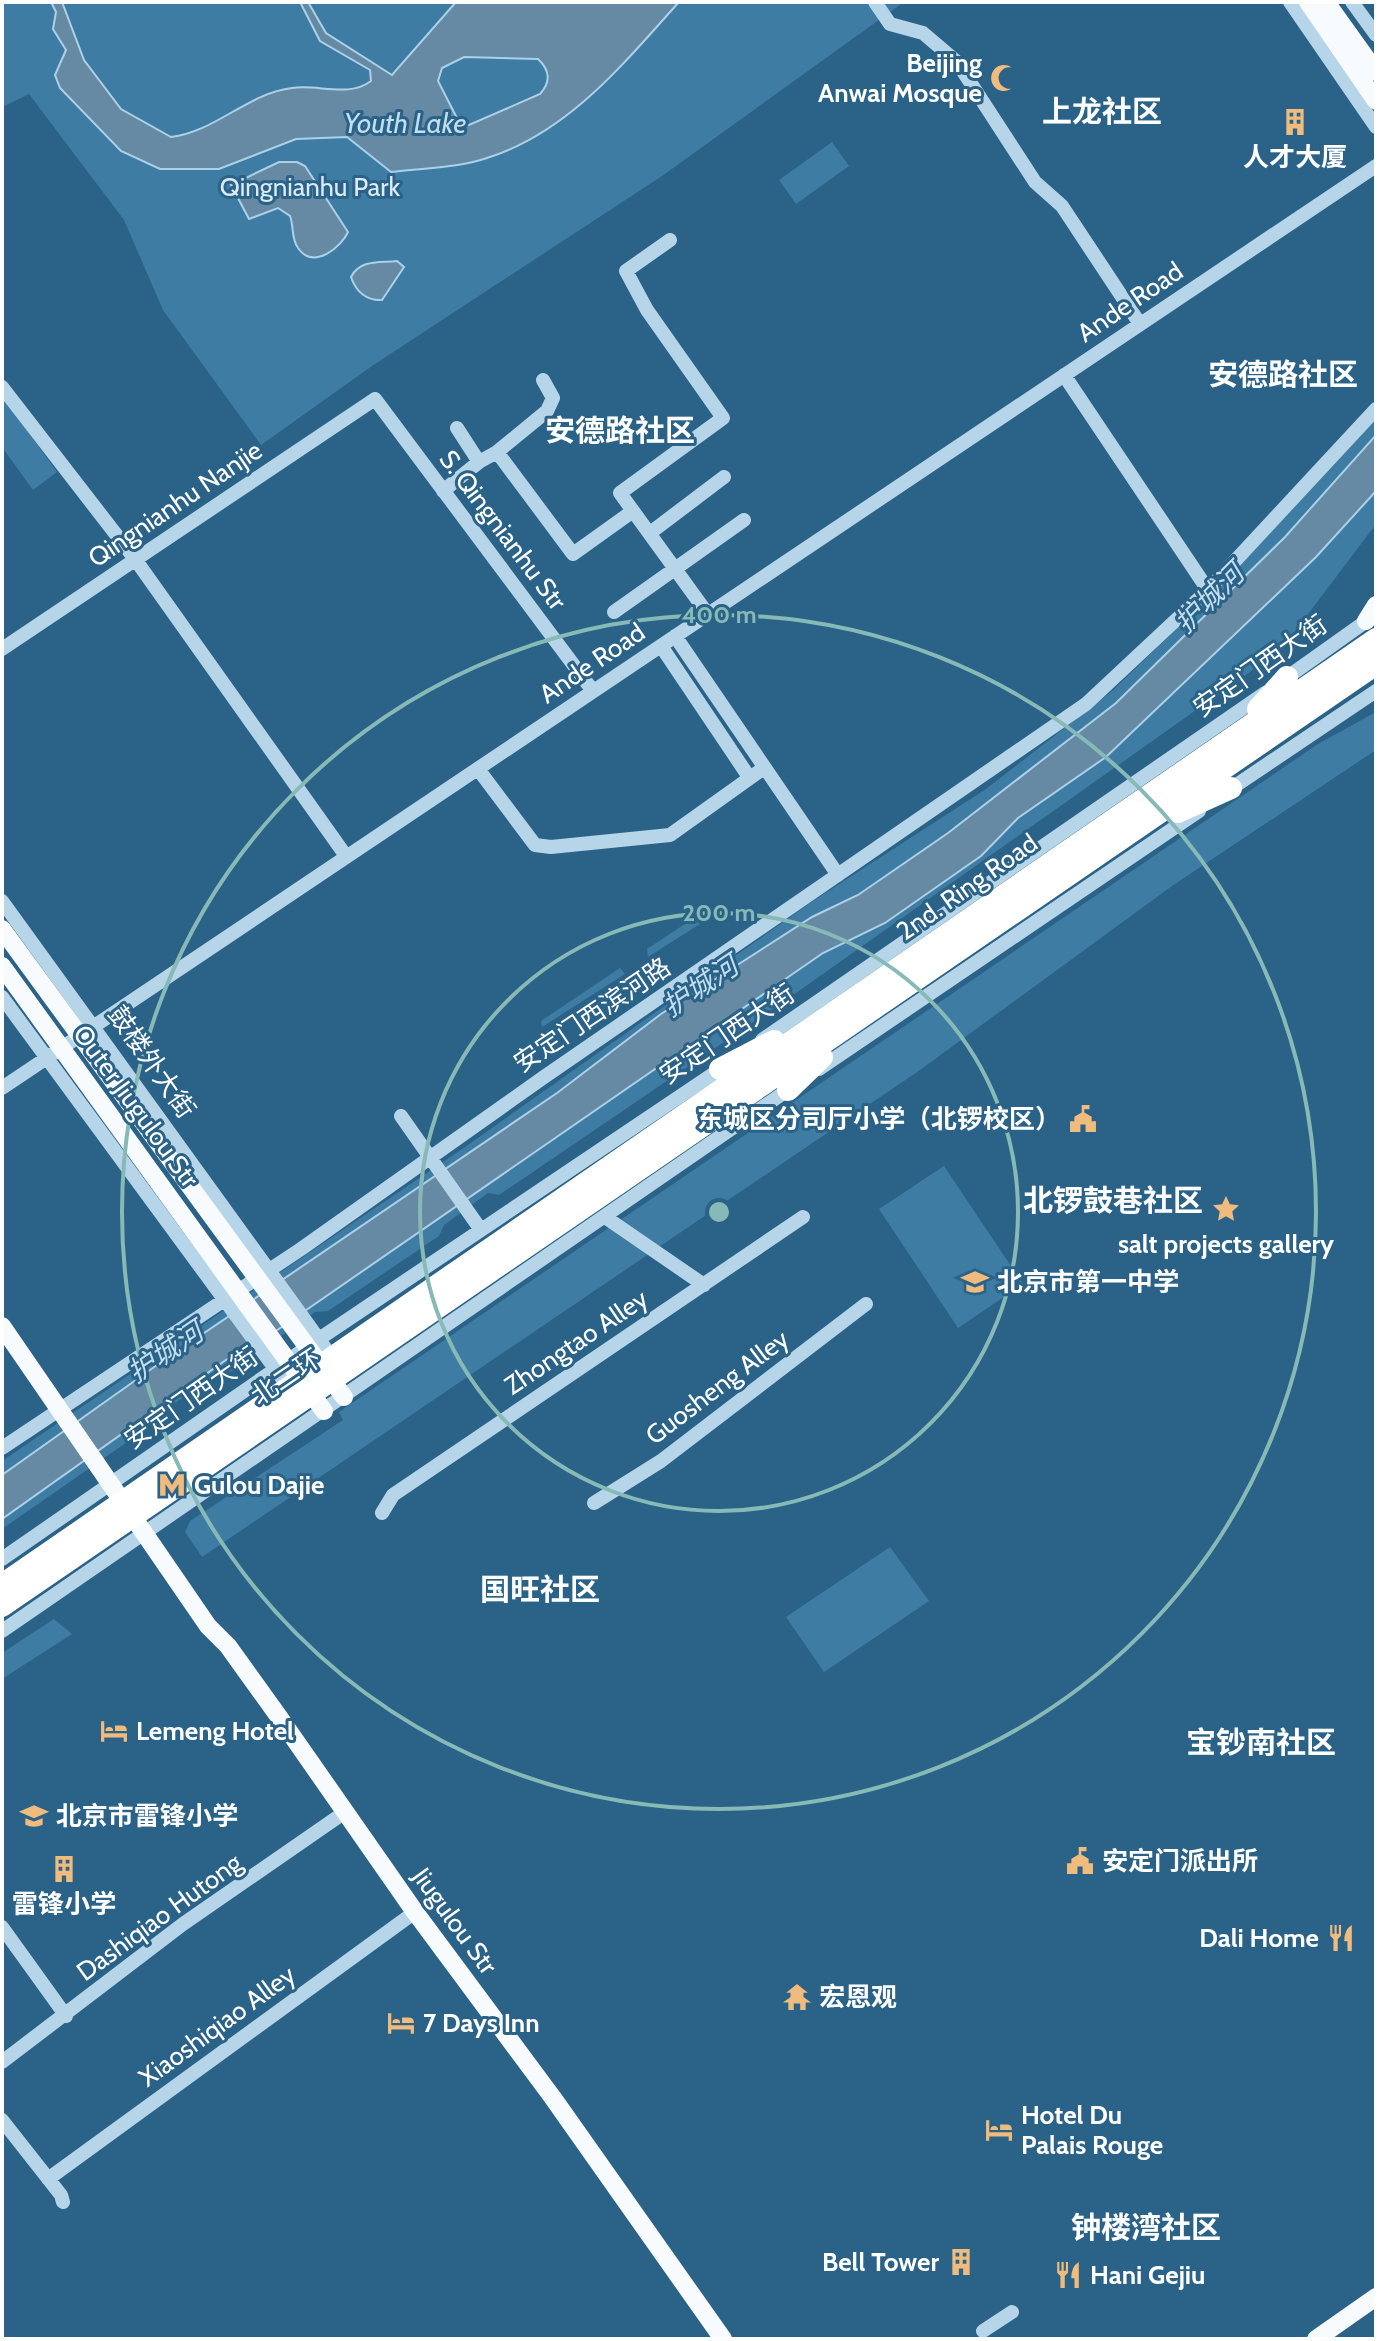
<svg xmlns="http://www.w3.org/2000/svg" width="1378" height="2341" viewBox="0 0 1378 2341" font-family="Cabin,'Noto Sans SC',sans-serif">
  <rect width="100%" height="100%" fill="#2a6288"/>
  <path fill="#3f7ca4" d="M2 2H904L662 176 372 366 261 445 163 310 124 220 29 94 2 107Z
    M832 142 849 166 796 204 779 180Z
    M2 396 57 472 33 490 2 447Z
    M1376 418V524L1281 650 796 993 499 1195 488 1193 444 1225 439 1236 328 1311 315 1312 244 1362 241 1370 219 1373 140 1427 133 1438 2 1529V1461L465 1147 810 903 986 789 1111 692 1216 591Z
    M1376 712V750L1172 886 920 1070 202 1557 185 1532 190 1521 343 1420 339 1412 1318 744Z
    M694 918 700 924 648 957 647 949Z
    M620 968 625 974 542 1027 541 1021Z
    M944 1166 1023 1284 958 1328 879 1209Z
    M890 1547 929 1601 824 1672 786 1617Z
    M54 1619 72 1634 2 1679V1653Z"/>
  <path fill="#668aa3" stroke="#abd1e8" stroke-width="2" fill-rule="evenodd" d="M51 2H62L84 60 121 109 171 137C215 132 248 93 292 88 318 84 349 98 371 81L370 70 320 41 300 2H308L326 33 392 75 456 2H679C624 63 568 133 487 158 458 168 422 168 391 172L347 137 296 139 219 169H160L121 151 60 88 55 75 66 50 53 29 56 12ZM464 57 538 59C550 70 551 82 540 94L469 125 460 124 438 81 442 68Z
    M279 162H297L305 166 348 232C342 246 314 271 298 248 291 239 294 226 290 216L278 208 249 219 231 185Z
    M397 261 404 267 382 300C367 301 356 292 351 277 360 259 380 263 397 261Z
    M1376 435V491L1316 557 1106 757 1018 818 981 856 885 923 823 953 244 1353 226 1360 2 1519V1475L157 1365 557 1093 661 1014 812 917 858 895 948 833 1116 703 1285 537Z"/>
  <g fill="none" stroke-linecap="round" stroke-linejoin="round">
    <path stroke="#b6d5e8" stroke-width="14" d="M875 2 890 24 923 33 957 62 1035 182 1062 206 1140 324
      M1290 2 1376 127
      M1352 2 1376 35
      M670 240 626 271 647 310 723 418 620 493 707 613
      M1064 375 1208 590
      M543 380 553 398 547 411 497 452 573 554 633 511
      M2 387 135 559 346 856
      M457 428 479 462 497 452
      M443 491 479 462
      M650 533 724 477
      M614 612 744 520
      M675 636 838 875
      M661 646 749 777
      M2 649 375 399 593 691
      M1282 681 1372 617
      M478 769 535 845 551 847 670 835 764 768
      M1226 792 1376 691
      M2 901 336 1363
      M2 997 293 1393
      M762 1040 1265 693
      M819 1069 1199 811
      M2 1088 1376 166
      M401 1116 481 1230
      M605 1217 704 1285
      M2 1448 301 1249 544 1077 1086 704 1208 590 1376 409
      M594 1503 661 1461 866 1304
      M382 1513 393 1495 803 1217
      M2 1559 319 1339 725 1066
      M2 1631 792 1087
      M2 1927 66 2016
      M2 2062 183 1924 345 1812
      M2 2120 61 2195 63 2202
      M48 2179 415 1912
      M983 2331 1012 2312"/>
    <path stroke="#f8fbfe" stroke-width="18" d="M1308 2 1376 101
      M1326 2 1376 72
      M1366 621 1376 605
      M2 929 344 1397
      M2 966 324 1411
      M2 1326 208 1626 228 1646 279 1717 415 1912 553 2098 723 2339
      M1316 2339 1376 2297"/>
    <path stroke="#fff" stroke-width="22" d="M1258 709 1287 677
      M1178 812 1231 788
      M720 1069 774 1041
      M788 1090 822 1057
      M2 1585 1376 639
      M2 1606 1376 664"/>
  </g>
  <g fill="none" stroke="#87bab6" stroke-width="4">
    <circle cx="719" cy="1212" r="299"/>
    <circle cx="719" cy="1212" r="597"/>
  </g>
  <defs>
    <g id="mosque-bare" transform="scale(2.16)"><path d="M3.5-4.9A6 6 0 1 0 3.5 4.9A5 5 0 1 1 3.5-4.9Z" fill="#efbc7e" stroke="#2a6288" stroke-width="2.5" paint-order="stroke"/></g>
    <g id="building-bare" transform="scale(2.16)"><path d="M-4-6H4V6H1V3H-1V6H-4ZM-2.5-4.3h1.7v1.8h-1.7ZM.8-4.3h1.7v1.8H.8ZM-2.5-1h1.7V.8h-1.7ZM.8-1h1.7V.8H.8Z" fill="#efbc7e" stroke="#2a6288" stroke-width="2.5" paint-order="stroke"/></g>
    <g id="civic-bare" transform="scale(2.16)"><path d="M-.6-6.5H3V-4.5H.6V-3L4-1V1h2V6H-6V1h2V-1L-.6-3ZM-1.2 2.5V6h2.4V2.5Z" fill="#efbc7e" stroke="#2a6288" stroke-width="2.5" paint-order="stroke"/></g>
    <g id="sight-bare" transform="scale(2.16)"><path d="M0-6L1.8-2.2L6-1.7L2.9 1.2L3.7 5.4L0 3.3L-3.7 5.4L-2.9 1.2L-6-1.7L-1.8-2.2Z" fill="#efbc7e" stroke="#2a6288" stroke-width="2.5" paint-order="stroke"/></g>
    <g id="school-bare" transform="scale(2.16)"><path d="M0-5L7-2L0 1L-7-2ZM-4 1L0 2.5L4 1V4Q0 6-4 4Z" fill="#efbc7e" stroke="#2a6288" stroke-width="2.5" paint-order="stroke"/></g>
    <g id="metro-bare" transform="scale(2.16)"><path d="M-5.5 5V-5H-3L0 0L3-5H5.5V5H3V-.5L0 4L-3-.5V5Z" fill="#efbc7e" stroke="#2a6288" stroke-width="2.5" paint-order="stroke"/></g>
    <g id="hotel-bare" transform="scale(2.16)"><path d="M-6-4.5h1.5V1H6V5H4.5V3h-9V5H-6ZM-4 0a1.8 1.8 0 1 1 3.6 0ZM.5 0V-2.5h3Q6-2.5 6 0Z" fill="#efbc7e" stroke="#2a6288" stroke-width="2.5" paint-order="stroke"/></g>
    <g id="restaurant-bare" transform="scale(2.16)"><path d="M-5-6h1v4h1v-4h1v4h1v-4h1v5L-1.5 .5V6h-2V.5L-5-1ZM5-6V6H3V1.5H1.5Q1.5-4 5-6Z" fill="#efbc7e" stroke="#2a6288" stroke-width="2.5" paint-order="stroke"/></g>
    <g id="temple-bare" transform="scale(2.16)"><path d="M0-6L5-2H3V0L6.5 2.5H4V6H1.5V3h-3V6H-4V2.5H-6.5L-3 0V-2H-5Z" fill="#efbc7e" stroke="#2a6288" stroke-width="2.5" paint-order="stroke"/></g>
  </defs>
  <g fill-rule="evenodd">
    <use href="#mosque-bare" x="1004" y="78"/>
    <use href="#building-bare" x="1295" y="122"/>
    <use href="#civic-bare" x="1083" y="1119"/>
    <use href="#sight-bare" x="1226" y="1209"/>
    <use href="#school-bare" x="975" y="1282"/>
    <use href="#metro-bare" x="172" y="1485"/>
    <use href="#hotel-bare" x="114" y="1731"/>
    <use href="#school-bare" x="34" y="1816"/>
    <use href="#civic-bare" x="1080" y="1861"/>
    <use href="#building-bare" x="64" y="1869"/>
    <use href="#restaurant-bare" x="1341" y="1938"/>
    <use href="#temple-bare" x="797" y="1997"/>
    <use href="#hotel-bare" x="401" y="2023"/>
    <use href="#hotel-bare" x="999" y="2130"/>
    <use href="#building-bare" x="961" y="2262"/>
    <use href="#restaurant-bare" x="1068" y="2275"/>
  </g>
  <g text-anchor="middle" stroke-width="6" stroke-linejoin="round" paint-order="stroke">
    <g font-size="26" font-weight="bold" fill="#fff" stroke="#2a6288" text-anchor="start">
      <text x="982" y="72" text-anchor="end">Beijing<tspan x="982" dy="30">Anwai Mosque</tspan></text>
      <text x="1295" y="166" text-anchor="middle">人才大厦</text>
      <text x="1061" y="1128" text-anchor="end">东城区分司厅小学（北锣校区）</text>
      <text x="1226" y="1253" text-anchor="middle">salt projects gallery</text>
      <text x="997" y="1291">北京市第一中学</text>
      <text x="194" y="1494">Gulou Dajie</text>
      <text x="136" y="1740">Lemeng Hotel</text>
      <text x="56" y="1825">北京市雷锋小学</text>
      <text x="1102" y="1870">安定门派出所</text>
      <text x="64" y="1913" text-anchor="middle">雷锋小学</text>
      <text x="1319" y="1947" text-anchor="end">Dali Home</text>
      <text x="819" y="2006">宏恩观</text>
      <text x="423" y="2032">7 Days Inn</text>
      <text x="1021" y="2124">Hotel Du<tspan x="1021" dy="30">Palais Rouge</tspan></text>
      <text x="939" y="2271" text-anchor="end">Bell Tower</text>
      <text x="1090" y="2284">Hani Gejiu</text>
    </g>
    <g font-size="26" fill="#daebf7" stroke="#2a6288">
      <text x="310" y="196">Qingnianhu Park</text>
    </g>
    <g font-size="26" fill="#fff" stroke="#2a6288">
      <text transform="translate(1130 302) rotate(-34)" y="9">Ande Road</text>
      <text transform="translate(175 504) rotate(-34)" y="9">Qingnianhu Nanjie</text>
      <text transform="translate(503 530) rotate(53)" y="9">S. Qingnianhu Str</text>
      <text transform="translate(592 663) rotate(-34)" y="9">Ande Road</text>
      <text transform="translate(1260 666) rotate(-35)" y="9">安定门西大街</text>
      <text transform="translate(967 887) rotate(-35)" y="9">2nd. Ring Road</text>
      <text transform="translate(592 1015) rotate(-34)" y="9">安定门西滨河路</text>
      <text transform="translate(727 1034) rotate(-34)" y="9">安定门西大街</text>
      <text transform="translate(152 1062) rotate(55)" y="9">鼓楼外大街</text>
      <text transform="translate(136 1106) rotate(54)" y="9">Outer Jiugulou Str</text>
      <text transform="translate(576 1342) rotate(-34)" y="9">Zhongtao Alley</text>
      <text transform="translate(286 1377) rotate(-34)" y="9">北二环</text>
      <text transform="translate(717 1387) rotate(-37)" y="9">Guosheng Alley</text>
      <text transform="translate(191 1398) rotate(-35)" y="9">安定门西大街</text>
      <text transform="translate(159 1917) rotate(-36)" y="9">Dashiqiao Hutong</text>
      <text transform="translate(455 1921) rotate(54)" y="9">Jiugulou Str</text>
      <text transform="translate(217 2026) rotate(-36)" y="9">Xiaoshiqiao Alley</text>
    </g>
    <g font-size="28" font-style="italic" fill="#c2deef" stroke="#2a6288">
      <text x="405" y="133">Youth Lake</text>
      <text transform="translate(1209 598) rotate(-45)" y="10">护城河</text>
      <text transform="translate(700 986) rotate(-34)" y="10">护城河</text>
      <text transform="translate(165 1352) rotate(-34)" y="10">护城河</text>
    </g>
    <g font-size="30" font-weight="bold" fill="#fff" stroke="#2a6288">
      <text x="1102" y="122">上龙社区</text>
      <text x="1283" y="385">安德路社区</text>
      <text x="620" y="441">安德路社区</text>
      <text x="1113" y="1211">北锣鼓巷社区</text>
      <text x="540" y="1600">国旺社区</text>
      <text x="1261" y="1753">宝钞南社区</text>
      <text x="1146" y="2238">钟楼湾社区</text>
    </g>
  </g>
  <circle cx="719" cy="1212" r="12" fill="#87bab6" stroke="#2a6288" stroke-width="4"/>
  <g font-size="24" text-anchor="middle" font-weight="bold" fill="#87bab6" stroke="#2a6288" stroke-width="6" stroke-linejoin="round" paint-order="stroke">
    <text x="719" y="623">400 m</text>
    <text x="719" y="921">200 m</text>
  </g>
  <rect width="1378" height="2341" fill="none" stroke="#ffffff" stroke-width="8"/>
</svg>
